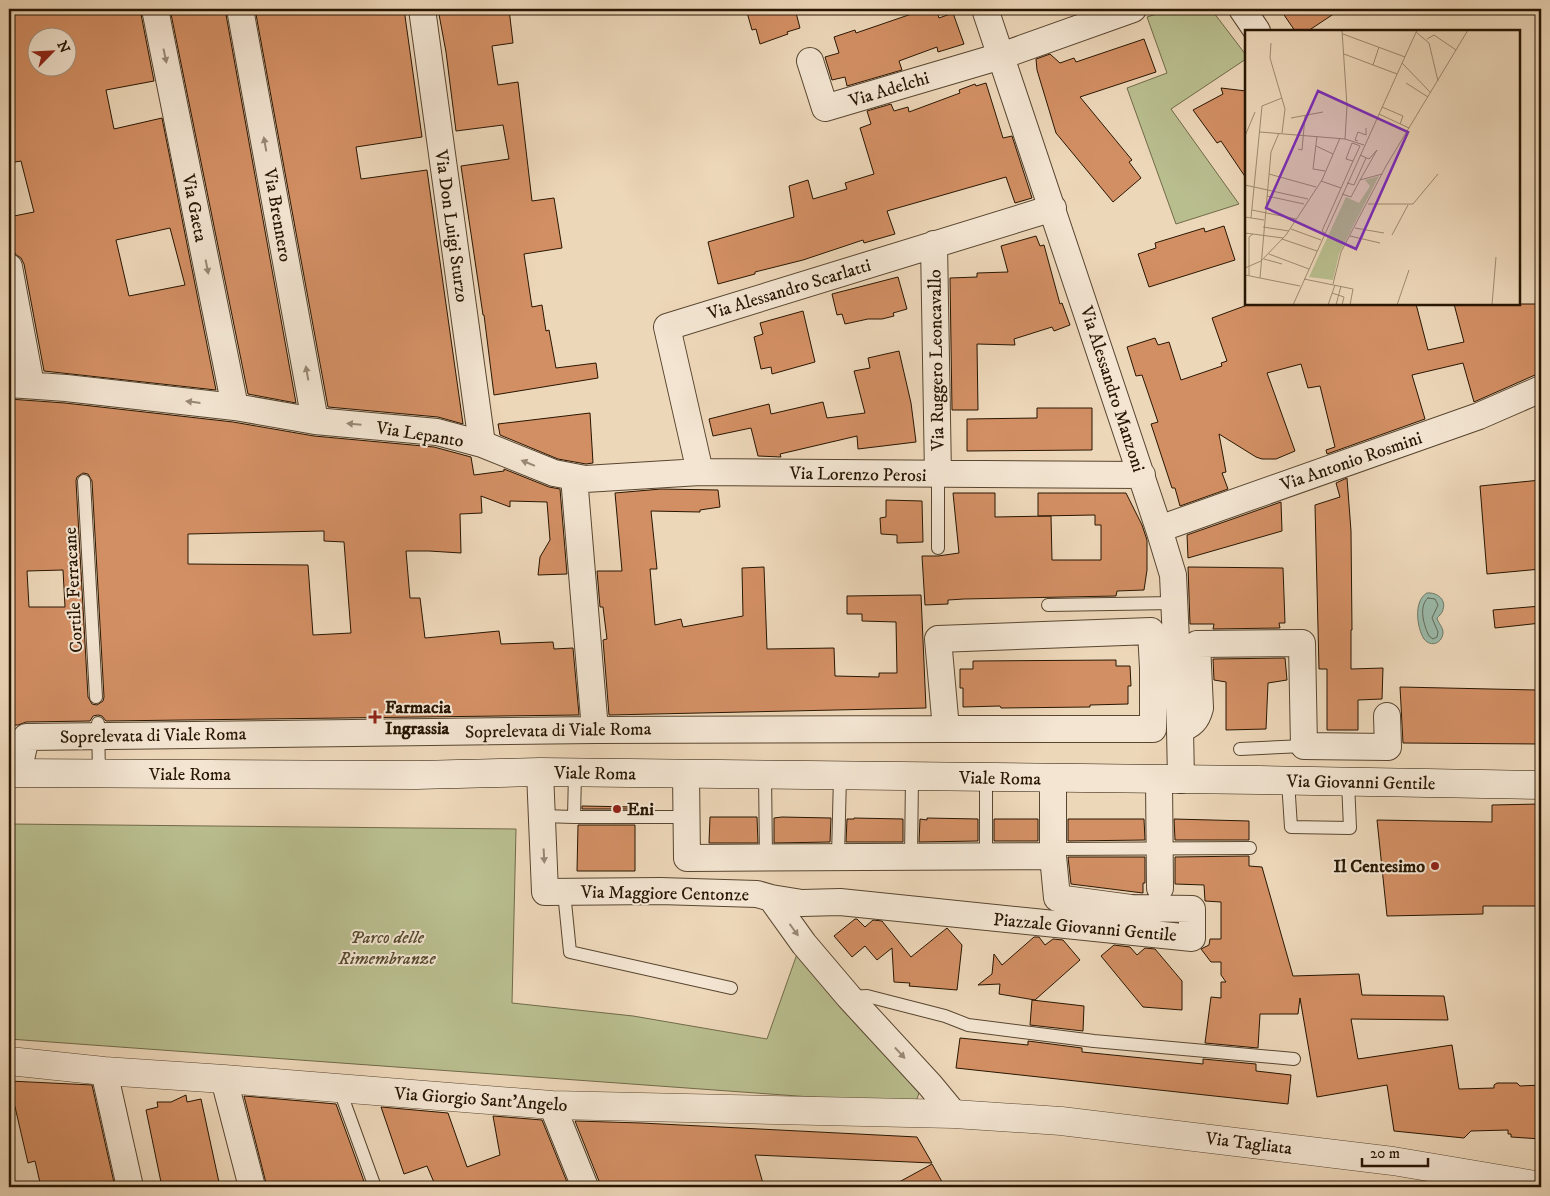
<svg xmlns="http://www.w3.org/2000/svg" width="1550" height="1196" viewBox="0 0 1550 1196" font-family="'IM FELL DW Pica',serif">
  <rect width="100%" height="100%" fill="#edd7b9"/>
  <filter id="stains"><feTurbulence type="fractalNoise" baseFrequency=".004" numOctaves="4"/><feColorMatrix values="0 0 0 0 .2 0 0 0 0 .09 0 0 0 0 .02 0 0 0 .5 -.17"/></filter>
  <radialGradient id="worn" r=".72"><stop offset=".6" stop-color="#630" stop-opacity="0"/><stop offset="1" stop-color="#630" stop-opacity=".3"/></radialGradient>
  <path fill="#b9be8f" stroke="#706a48" d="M1172 9H1211L1246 55V59L1171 109 1239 204 1176 224 1127 88 1167 73 1147 17Z
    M9 824 516 829 512 1003 633 1016 767 1039 797 954 919 1093 917 1099 908 1104 9 1039Z"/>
  <path fill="#9abaaa" stroke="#6c7867" d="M1427 593C1437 592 1448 600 1442 612 1441 614 1439 616 1437 618 1438 623 1443 627 1443 632 1443 643 1431 648 1424 639 1417 628 1413 601 1427 593Z"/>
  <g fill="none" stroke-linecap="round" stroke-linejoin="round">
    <path stroke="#616856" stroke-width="1" d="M1428 598 1435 599 1438 605 1432 618 1438 632 1437 637 1433 639 1429 636C1424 626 1418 606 1428 598Z"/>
  </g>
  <path fill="#d38f64" stroke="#281602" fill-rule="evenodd" d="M9 9H140L154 81 106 90 114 129 162 118 216 390 44 371 24 264 21 258 15 254 9 220V217L34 212 21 161 9 163ZM38 38H68V68H38ZM170 228 185 285 129 296 116 240Z
    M170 9H225L296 403 248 394Z
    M255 9H404L422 137 356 147 361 179 427 170 463 424 438 417 328 407Z
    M438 9H509L513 43 492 46 498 85 518 82 532 201 554 198 562 248 524 254 532 307 542 305 546 331 549 330 556 368 596 363 598 378 494 395 484 315H483L461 166 509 159 503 125 456 131 446 52Z
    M746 9H795L800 28 787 32 788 34 760 44 756 29 752 30Z
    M926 9H936L939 18 953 13 964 44 938 52 937 47 899 61 902 70 847 86 845 77 832 80 825 57 839 53 834 37 855 30 856 33Z
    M1280 9H1341L1308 31H1295Z
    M1144 39 1156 72 1080 97 1132 160 1129 162 1141 178 1113 202 1056 133 1037 70 1036 59 1050 54 1060 63 1074 58 1076 62Z
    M986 83 1003 138 1012 136 1032 198 1015 203 1006 177 887 211 895 234 864 243 863 240 803 260 755 272V274L718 284 708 242 794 217 789 186 808 180 813 199 847 189 845 183 874 174 860 128 871 124 867 111 891 104 894 111 908 107 909 112 960 93 959 90 975 84 976 86Z
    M1221 88 1246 91V178L1221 141 1217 143 1193 110 1223 94Z
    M1224 226 1235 260 1149 287 1138 254 1156 248 1155 243 1204 228 1205 232Z
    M1036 236 1040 246 1044 245 1060 304 1062 303 1070 325 1054 331 1052 327 1014 339 1015 345 977 344 978 410H952L950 278 977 277V273L1008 272 1001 246Z
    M898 277 907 309 893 313 894 316 882 319H868L845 324 842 314 837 315 832 294Z
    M1250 304H1416L1428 350 1464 342 1454 304H1541V374L1535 375 1474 402 1463 363 1412 375 1425 419 1327 454 1326 450 1335 447 1320 386 1308 388 1301 364 1267 373 1295 451 1276 459H1262L1256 457 1219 434 1226 472 1222 473 1228 489 1180 506 1175 488H1172L1151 424 1158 422 1142 375 1136 376 1127 347 1155 338 1158 345 1169 342 1181 380 1222 366 1221 363 1227 361 1212 318Z
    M803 311 815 362 772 374 771 367 761 369 754 337 763 334 760 323Z
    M899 351 911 403 916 442 858 449 857 436 780 454 781 457 758 456 751 428 713 436 709 419 769 404 771 414 823 402 827 418 865 413 854 371 870 368 868 358Z
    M9 399 65 403 233 422 314 436 434 447 471 457 474 475 504 471V469L549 487 560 489 567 574 538 575 540 557 550 540 547 502 510 501V507L481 496 482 513 460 514 461 553 429 551H406L410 598H420L425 638 499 631 501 644 553 642 554 649 573 648 579 715 106 721 102 716 98 715 93 716 90 721 26 722 18 725H9ZM83 473 88 474 92 481 104 697 103 701 97 705 92 704 88 697 76 481 77 477ZM324 531V541L344 542 351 633 313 635 308 565 188 564V534ZM63 570 65 607H29L27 571Z
    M1037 408H1092V450L967 451V419L1037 418Z
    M590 413 593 463 586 464 558 459 500 435 498 424Z
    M1347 478 1351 531 1352 630H1351V669L1383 668 1382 699 1358 700V730H1327V669H1319L1315 505 1340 497 1336 483Z
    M1541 480V569L1487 574 1480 486Z
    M661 489 718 490 720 507 700 510V512L651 511 657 569H650L655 625 681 619 683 627 743 616 742 568 764 567 767 649 834 648 835 676 879 677V673H897L896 622 862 621V614H847V596L921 595 926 708 609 715 603 640 607 639 603 607H600L597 571H622L615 493Z
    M953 493H995V517L1051 516 1052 560H1101V525H1095V515L1038 516V493H1126L1142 525 1147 540V570L1144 590 1117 591 1116 596 964 599 948 600V604L925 605 922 556H938L959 553Z
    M886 500 922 501 923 542 897 543V535L881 534 880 518 886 517Z
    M1281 502 1282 531 1188 558 1187 535Z
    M1188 567 1283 568 1285 623H1279L1280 628 1213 629 1214 624H1190Z
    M1541 606V623L1495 628 1493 610Z
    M1285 658 1287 680 1268 683 1266 729 1226 730V682L1214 680 1213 659Z
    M1116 660V666H1130L1131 686H1128V704L1090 705V707L1001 708 1000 706 963 707V688H960V669H973V661Z
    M1400 687 1536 690 1538 744 1403 743Z
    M1541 804V906H1483V914L1387 916 1377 820 1492 822V805Z
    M582 806 635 807V809H582Z
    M710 817H757L758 843H709Z
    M782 817 831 818 830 842 774 843V818Z
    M854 818 903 819V842H846L847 819H854Z
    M927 818 978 819V841L919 842 920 819 927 820Z
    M994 819H1038V841H994Z
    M1068 819H1144L1145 840 1068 841Z
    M1174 819 1249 821V840H1175Z
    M578 825H635V871H577Z
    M1249 856V866L1262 867 1293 976 1359 974 1362 995 1444 996 1448 1020 1351 1019 1358 1059 1452 1045 1459 1089 1494 1088V1085L1497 1083H1517L1520 1086 1541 1085V1139L1511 1137V1134H1508V1130L1471 1131 1464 1138 1394 1131 1387 1085 1317 1097 1300 998 1298 1014H1260L1258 1048 1205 1043 1211 997 1221 998V982H1226L1221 975V962H1211L1201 949 1209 945 1210 939H1221V902L1205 901 1204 885 1175 884V857Z
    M1068 857H1145V883H1143V893L1071 884Z
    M855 919H857L865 927 873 920 882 921 911 957 947 928 962 945 957 990 909 986 910 983 894 982 892 948 877 960 865 946 852 957 834 936Z
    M1034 937H1039L1045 945 1053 939 1063 940 1080 960 1035 1000 999 994 1000 984 978 985 992 974 994 954 1002 965Z
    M1114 945 1130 947 1137 955 1145 948 1155 949 1182 981V1010L1143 1007 1101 956Z
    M1032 1000 1084 1006 1083 1031 1030 1025Z
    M960 1038 1028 1045V1041L1082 1048V1052L1203 1064V1059L1256 1064V1071L1291 1075 1288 1104 956 1068Z
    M9 1081 92 1085 115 1187H78L76 1183 60 1187H41L35 1161 28 1163Z
    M186 1095 187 1102 201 1099 220 1187H162L146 1110 158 1107 157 1102H171Z
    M244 1096 336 1104 366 1187H267Z
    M381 1107 448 1113 467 1167 500 1155 493 1116 542 1120 569 1187H436L427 1166 404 1174Z
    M575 1121 641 1123 917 1137 932 1163 755 1155 764 1187H600L599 1181Z
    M932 1164 945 1187H890Z"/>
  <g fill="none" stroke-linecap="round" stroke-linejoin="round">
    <g stroke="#594630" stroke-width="14">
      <path id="service" d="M84 481 96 697
        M938 548V475
        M1048 605 1174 603
        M98 723 99 773
        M1240 749 1304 746
        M575 773 574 817H687
        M765 775 766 857
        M1288 781 1291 827 1350 828 1348 782
        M542 816 574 817
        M1053 849 1250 848
        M838 856 840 776
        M911 856 912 777
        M986 856V777
        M564 892 570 952 731 988
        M849 997 867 996 945 1016 968 1025 1094 1041 1294 1059
        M339 1088 375 1187"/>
    </g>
    <g stroke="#594630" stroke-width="28">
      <path id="minor" d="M155 9 235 407
        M240 9 315 421
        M422 9 482 444
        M985 9 1159 529 1173 575 1180 729 1181 780
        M1242 9 1257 31
        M810 61 825 108 1001 56 1133 9
        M934 244 938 475
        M9 267 31 385
        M9 384 66 388 235 407 315 421 437 432 482 444 554 473 585 479 700 472 1142 475
        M700 472 667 327 1053 208
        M574 477 595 730
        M1159 529 1479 416 1541 389
        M1153 668 1151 631 938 639 946 729H1153V668L1177 669
        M1180 729C1192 725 1197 720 1200 708L1197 644 1302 643 1304 746 1388 747 1387 716
        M540 772 545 892 660 891 757 894 771 898 804 944 849 997 930 1085 954 1114
        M18 773 26 737 595 730 946 729
        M686 774 687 858 1053 856
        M1159 780 1160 888
        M771 898 802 903 840 902 1192 938V909L1131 908 1057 898 1053 856V778
        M104 1071 130 1187
        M224 1079 252 1187
        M552 1105 585 1187"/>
    </g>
    <g stroke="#594630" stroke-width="29">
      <path id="tertiary" d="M9 1061 104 1071 224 1079 552 1105 954 1114 1061 1121 1393 1161 1541 1186"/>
    </g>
    <g stroke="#281602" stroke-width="29">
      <path id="secondary" d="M9 773 416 775 540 772 1259 780 1541 785"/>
    </g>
    <use href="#service" stroke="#f3e5d2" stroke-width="12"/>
    <use href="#minor" stroke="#f3e5d2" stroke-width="26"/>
    <use href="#tertiary" stroke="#f3e5d2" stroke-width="28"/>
    <use href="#secondary" stroke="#f3e5d2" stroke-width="28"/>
  </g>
  <defs><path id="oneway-solid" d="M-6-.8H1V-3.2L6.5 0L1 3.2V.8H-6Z" transform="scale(1.25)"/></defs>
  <g fill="#988874">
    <use href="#oneway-solid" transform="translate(165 56) rotate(78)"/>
    <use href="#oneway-solid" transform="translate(265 144) rotate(-100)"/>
    <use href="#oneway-solid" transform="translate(207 267) rotate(79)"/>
    <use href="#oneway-solid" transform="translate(307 373) rotate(-100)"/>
    <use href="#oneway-solid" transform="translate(193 402) rotate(-173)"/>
    <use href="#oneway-solid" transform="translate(354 424) rotate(-175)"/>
    <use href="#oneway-solid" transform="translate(528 463) rotate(-158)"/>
    <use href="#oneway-solid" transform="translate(544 856) rotate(87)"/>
    <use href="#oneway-solid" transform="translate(794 930) rotate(54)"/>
    <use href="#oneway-solid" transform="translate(900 1053) rotate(47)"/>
  </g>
  <g fill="#8f2418" stroke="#f3e5d2" stroke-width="2">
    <path d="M372.5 709.5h5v5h5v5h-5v5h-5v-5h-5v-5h5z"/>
    <circle cx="617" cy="809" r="5"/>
    <circle cx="1435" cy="866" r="5"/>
  </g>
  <g text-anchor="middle" stroke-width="4" stroke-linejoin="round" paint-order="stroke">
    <g font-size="18" fill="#281602" stroke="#f3e5d2">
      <text transform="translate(889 89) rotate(-17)" y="6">Via Adelchi</text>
      <text transform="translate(195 208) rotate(79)" y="6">Via Gaeta</text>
      <text transform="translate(278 215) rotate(80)" y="6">Via Brennero</text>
      <text transform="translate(452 226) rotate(82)" y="6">Via Don Luigi Sturzo</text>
      <text transform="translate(789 289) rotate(-17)" y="6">Via Alessandro Scarlatti</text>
      <text transform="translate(936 360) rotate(-91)" y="6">Via Ruggero Leoncavallo</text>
      <text transform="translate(1113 389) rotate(72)" y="6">Via Alessandro Manzoni</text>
      <text transform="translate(420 434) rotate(9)" y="6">Via Lepanto</text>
      <text transform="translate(1351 461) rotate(-19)" y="6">Via Antonio Rosmini</text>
      <text transform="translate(858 474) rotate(1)" y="6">Via Lorenzo Perosi</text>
      <text transform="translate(73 590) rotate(-93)" y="6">Cortile Ferracane</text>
      <text transform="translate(558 730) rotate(-1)" y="6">Soprelevata di Viale Roma</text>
      <text transform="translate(153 735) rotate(-1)" y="6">Soprelevata di Viale Roma</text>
      <text transform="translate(595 773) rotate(1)" y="6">Viale Roma</text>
      <text x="190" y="780">Viale Roma</text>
      <text transform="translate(1000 778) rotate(1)" y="6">Viale Roma</text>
      <text transform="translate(1361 782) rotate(1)" y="6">Via Giovanni Gentile</text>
      <text transform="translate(665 893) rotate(1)" y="6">Via Maggiore Centonze</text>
      <text transform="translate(1085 927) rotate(5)" y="6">Piazzale Giovanni Gentile</text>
      <text transform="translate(481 1099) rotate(4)" y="6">Via Giorgio Sant'Angelo</text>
      <text transform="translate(1249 1143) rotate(7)" y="6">Via Tagliata</text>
    </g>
    <g font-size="18" font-weight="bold" fill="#281602" stroke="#f3e5d2" text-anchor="start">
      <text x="385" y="713">Farmacia<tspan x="385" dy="21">Ingrassia</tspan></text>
      <text x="627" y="815">Eni</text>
      <text x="1425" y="872" text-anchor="end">Il Centesimo</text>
    </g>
    <g font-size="18" font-style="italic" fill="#54482c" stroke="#f3e5d2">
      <text x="387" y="943">Parco delle<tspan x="387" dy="21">Rimembranze</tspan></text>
    </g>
  </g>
  <g transform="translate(1245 30)">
    <rect width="275" height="275" fill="#edd7b9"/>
    <path d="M134 146 94 224 88 250 64 247 101 167 114 173 125 156 120 150Z" fill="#b9be8f"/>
    <path fill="none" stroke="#9e8a70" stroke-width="1" d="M97 0 102 76 100 109M171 2 184 13 193 51M98 4 160 27M182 9 189 5 211 20M26 13 25 28 40 79 37 103M99 24 152 44M157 33 186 63M128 35 134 17M161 53 183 67M137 77 158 86 155 94M134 84 164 98M46 88 78 82M15 102 100 109 119 115M0 106 10 82M72 106 68 139 80 141M113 111 110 110 113 102 121 105V98M110 114 107 113 101 129 108 131 115 116 110 114M71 116 88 124M53 119 57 120 60 86M24 144 71 157M115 150 132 120 124 129 115 125M76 151 96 158M102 153 109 155 121 128M0 155 63 169M97 164 106 167 115 150 137 144M22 166 59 174M123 174H168L193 144M7 180 51 189M6 188 17 76 37 68M18 197 44 201M110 198 139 203M0 199V187L19 190M46 199 76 210M0 203 38 208M80 203 77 201 108 131M147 205 163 175M105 206 135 213M37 209 72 221M24 224 64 239M19 229 37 234M0 238 16 231 41 205 77 150 95 108M0 245 55 256M4 246V207L8 204M15 248 26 122 34 103M59 249 108 259 105 275M88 254 96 222 141 136 223 0M87 263 99 267 97 275M48 275 172 0M83 275 90 255M91 275 96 256M152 275 164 240M247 275 251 227"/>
    <path fill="#7b2cbf" fill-opacity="0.15" stroke="#7b2cbf" stroke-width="2.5" d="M73 61 163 102 111 219 21 178Z"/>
    <rect width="275" height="275" fill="none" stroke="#281602" stroke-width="2.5"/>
  </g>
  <rect width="1550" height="1196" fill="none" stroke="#edd7b9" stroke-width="30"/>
  <rect x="10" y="10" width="1530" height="1176" fill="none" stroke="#281602" stroke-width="2.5"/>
  <rect x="15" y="15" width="1520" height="1166" fill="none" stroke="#281602"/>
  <g transform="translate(52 52) rotate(66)"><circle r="24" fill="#f3e5d2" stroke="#a2927f"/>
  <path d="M0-4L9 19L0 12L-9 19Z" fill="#8f2418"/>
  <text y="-8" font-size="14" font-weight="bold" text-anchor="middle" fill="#281602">N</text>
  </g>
  <path d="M1362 1158v8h66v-8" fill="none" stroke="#281602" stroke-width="2.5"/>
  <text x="1370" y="1158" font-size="15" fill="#281602" stroke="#f3e5d2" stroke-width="4" paint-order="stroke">20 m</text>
  <rect width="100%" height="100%" filter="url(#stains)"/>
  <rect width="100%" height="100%" fill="url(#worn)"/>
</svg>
